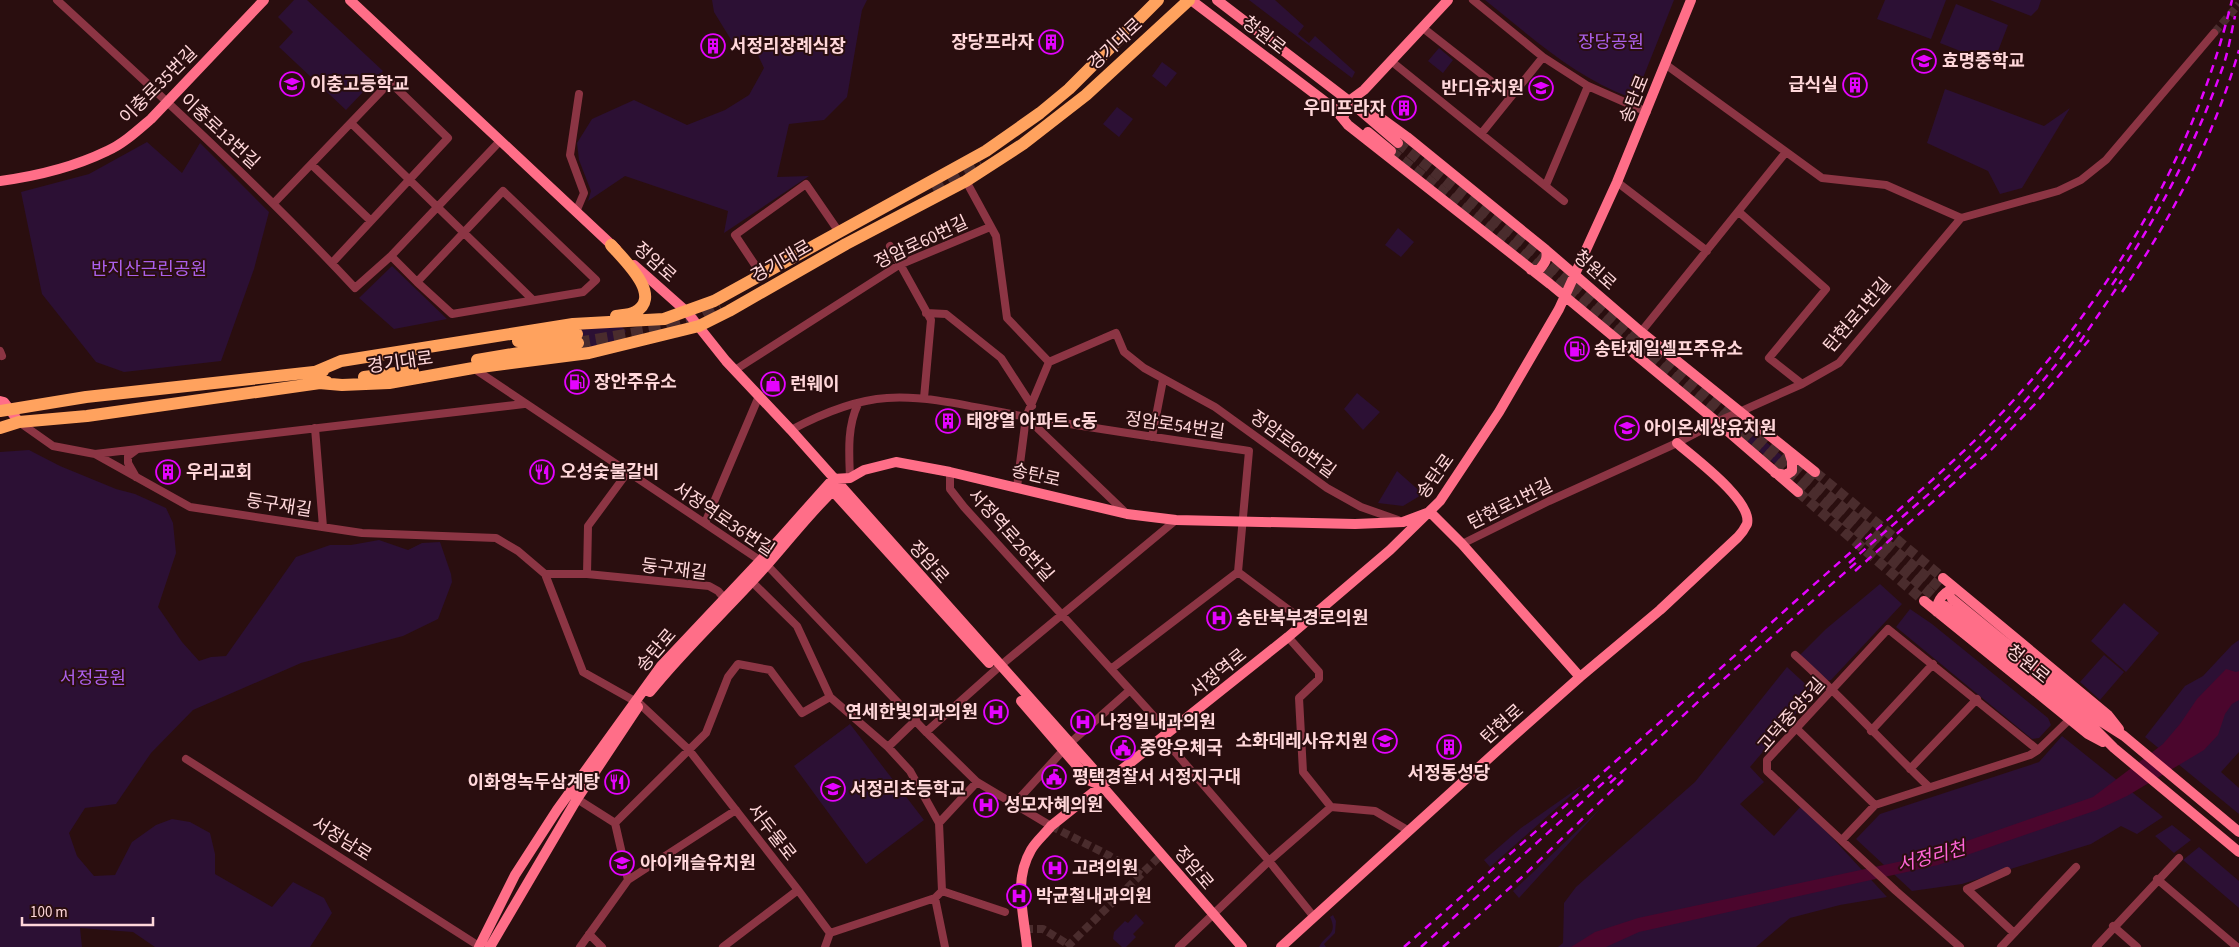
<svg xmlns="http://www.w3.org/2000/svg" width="2239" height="947" viewBox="0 0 2239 947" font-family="'Source Sans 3','Noto Sans KR',sans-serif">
  <rect width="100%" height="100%" fill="#2a0e0f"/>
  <path fill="#2c1034" d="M294 0H307L383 71 346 110 279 47 293 32 278 17Z
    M712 0H867L862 10 847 97 824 120 789 124 777 177 809 176 724 233 728 211 625 176 588 201 591 191 579 160 577 143 592 119 634 100 687 125 725 110 749 95 764 68 750 38 733 43 714 12Z
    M1249 0H1275L1304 26 1298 34 1309 43 1315 36 1355 72 1352 78Z
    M1485 0H1674L1637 93 1629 97C1575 77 1530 36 1485 0Z
    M1885 0H1946L1931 39 1877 19Z
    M1990 0H2041L2038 9 2031 16Z
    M1956 4 2008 25 1993 64 1940 43Z
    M1439 48 1453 60 1443 73 1428 61Z
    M1162 62 1177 73 1166 87 1152 76Z
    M1945 89 2044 126 2070 108 2022 188 2000 194 1988 171 1927 143Z
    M1117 107 1133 119 1119 137 1103 124Z
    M147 142 182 173 200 143 269 212 254 269 221 361 124 372 96 362 42 294 21 192 89 174Z
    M1398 228 1414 242 1401 257 1385 245Z
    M392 266 447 319 394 329 359 298Z
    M622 327 626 331 623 338 580 352 577 329Z
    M1357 393 1380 412 1363 430 1344 409Z
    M1740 427 1765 441 1787 460 1786 466 1780 468 1733 429Z
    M29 450 60 466 116 489 135 494 166 508 173 523 176 553 158 607 182 642 199 661 211 657 226 656 296 557 330 545H351L379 540 408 550 422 543 440 542 451 574 452 582 438 619 403 636 301 663 193 710 151 753 116 804 85 808 69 833 77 856 94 876 115 875 132 842 156 825 172 819 190 822 210 833 215 854V874L272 907 293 882 324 898 332 913 310 947H155L133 932 80 928 82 947H0V452Z
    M1397 471 1423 494 1403 506 1378 503Z
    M1880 584 1902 604 1831 680H1822L1798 657 1826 629Z
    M2124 603 2159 633 2126 672 2091 641Z
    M1910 609 1932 624 2048 718 2051 725 2039 738 2032 739 1896 627Z
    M2239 640V752L2221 772 2239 788V814L2145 737 2185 686 2203 676 2232 645Z
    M2104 655 2124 672 2100 700 2080 682Z
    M1787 667 1814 692 1750 767 1764 782 1740 804 1774 836 1802 805 1887 897 1840 905 1790 918 1756 947H1558L1563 943 1564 903 1576 887 1695 782Z
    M850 724 924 820 866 864 794 766Z
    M2062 736 2163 817 2137 834 2121 826 2091 844 1962 884 1912 891 1856 839 1880 814 2039 762Z
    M1585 783 1490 867 1484 860 1521 828Z
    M1601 808 1519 898 1513 891Z
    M2172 825 2191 840 2174 853 2155 836Z
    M2199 847 2239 881V908L2183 860Z
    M1136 914 1144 923 1133 934 1136 937 1126 947H1122L1113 939 1114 932 1125 921 1128 923Z
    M1333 915 1336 921 1335 933 1324 944 1326 947H1319C1324 935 1339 935 1330 917Z"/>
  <path fill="#4b062d" d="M2226 669 2236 672 2239 671V700L2232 704 2225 714 2218 735 2204 750 2127 796 2097 810 1938 865 1639 932 1606 947H1571L1595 932 1638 918 1921 857 2093 797 2163 744 2180 724 2197 699Z"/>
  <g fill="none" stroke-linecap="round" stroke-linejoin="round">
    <path stroke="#4a2c2d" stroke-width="8" stroke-dasharray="8 4" stroke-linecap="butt" d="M2214 33 2239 4
      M1051 826 1108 855 1141 875
      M1025 929H1043L1069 945
      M1067 947 1162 854"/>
    <path stroke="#4a2c2d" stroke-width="10" stroke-dasharray="10 5" stroke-linecap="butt" d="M1398 143 1541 257 1952 598
      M1391 151C1580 298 1764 450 1945 606
      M1815 472 1943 578
      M1798 492 1924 601"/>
    <path stroke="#4a2c2d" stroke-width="12" stroke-dasharray="12 6" stroke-linecap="butt" d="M932 188 980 161
      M668 323 689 319 719 304
      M578 343 677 326"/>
    <path stroke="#8c3544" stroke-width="8" d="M57 0C159 94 261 187 355 288L391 256 500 141
      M1473 0 1543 57 1588 86 1647 112
      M1423 28 1511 97
      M1391 61 1564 201
      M1665 64 1822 178 1886 185 1961 218
      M351 123 532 299
      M1481 134 1543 57
      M312 165 371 221
      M966 181 996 236 1007 318 1049 362 1026 417
      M1617 182 1707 251
      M1546 185 1588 86
      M274 203 390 82 448 138 332 263
      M576 212 584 193 570 155 579 94
      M1739 212 1826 289 1769 358 1802 384
      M890 246 931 320 924 398
      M391 256 417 282 503 191 596 280 583 292 452 314 417 282
      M761 274 735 235 806 184 839 232
      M926 313 946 314 1001 358 1032 406
      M1641 332 1786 152
      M0 351 2 356
      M1049 362 1116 333 1124 352 1144 368 1215 407 1327 488 1361 507 1398 520
      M473 368 767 565 926 732 977 782 1051 826
      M735 370 899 265 990 227
      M19 422 53 446 95 454 190 507 362 533 496 538 518 551 545 574 583 672 640 704 689 750 798 890 830 933
      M315 428 323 527
      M791 430C819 415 854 400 887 398 935 395 982 410 1028 417 1102 430 1175 440 1249 451L1238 572
      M1152 437 1163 380
      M136 450 128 456V463L136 477
      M95 454 524 404
      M950 472V489L964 507 1169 733
      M850 478C849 453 847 427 858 404
      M1017 487 1026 417 1127 514
      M705 523 759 396
      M1462 544 1549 501 1677 443 1717 422 1802 384 1839 363 1961 218 2058 191 2081 180 2106 160 2214 33
      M545 574H587L709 586 718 591 725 599
      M587 574 588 526 627 473
      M748 578 797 626 830 697 888 747 910 771 939 823 942 891 935 898 945 947
      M1288 637 1319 672V679L1299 698 1303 772 1331 807 1375 811 1409 831
      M1795 655C1842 697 1883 743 1929 787
      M1111 669 1238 572 1305 622
      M1796 728 1875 805
      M1871 731 1933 664
      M926 732 1000 666 1176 520
      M1163 738 1269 861 1314 917
      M888 747 916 720
      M186 759 479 946
      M1910 769 1977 699
      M574 797 615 823
      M1014 804 1069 744 1130 690
      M615 823 706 733 728 677 738 664 770 670 802 713 830 697
      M939 823 977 782
      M1842 840 1875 805 2030 755 2038 750 2070 719
      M2007 871 1967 889 2014 933
      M2157 879 2237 947
      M628 880 736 810
      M942 891 1005 912
      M2113 926 2137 947
      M589 934 602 947
      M580 947 628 880 615 823
      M723 947 798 890
      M825 947 830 933 935 898
      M1179 947 1269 861 1331 807
      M1960 947 1896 891 1767 771V760L1888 629 2038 750
      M2001 947 2076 867
      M2096 947 2179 858"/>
    <path stroke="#ff6e88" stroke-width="10" d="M350 0 616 249
      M1191 0 1344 116
      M1217 0 1349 101 1398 143
      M1349 101 1359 102 1407 137 1546 250 1641 332 1815 472
      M1349 101 1364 90 1448 0
      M1339 114 1348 125 1550 284 1717 422 1798 492
      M1368 132 1391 151
      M0 181C37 176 74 167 107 151 123 144 137 131 151 119L264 0
      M634 265 687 312 726 361 791 430 1095 771 1102 786 1242 947
      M1531 270H1539C1545 263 1548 259 1546 250
      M0 401 4 402 19 422
      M1775 473 1786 475 1792 471V461L1789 452
      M829 487 989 663
      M1943 578 2108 715 2119 729
      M1952 599 2102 722 2124 736 2239 832
      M1924 601 2088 734 2103 742
      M1945 606 2094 728 2114 748 2239 852
      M1937 612C1936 600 1945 590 1956 589
      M1580 677 1660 610 1738 537C1741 534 1745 528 1747 524 1753 501 1693 457 1677 443
      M650 692C686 647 729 608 767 565 791 538 812 510 838 486
      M1021 701 1090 781 1102 786
      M479 947 515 875 557 810 661 666 760 561 833 479 850 478 864 470 896 462 950 472 1127 514 1176 520 1355 524 1403 522 1427 513
      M490 947 577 799 638 707
      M1027 947C1024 914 1013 881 1031 850 1036 841 1045 834 1051 826L1288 637 1390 550 1440 501 1499 412 1559 309 1617 182 1691 0
      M1281 947 1510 739 1580 677 1462 544 1430 512"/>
    <path stroke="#ffa25e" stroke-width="12" d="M611 245C623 259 664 296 635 312 630 315 622 315 616 316
      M518 341 577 334
      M477 360 578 343
      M315 372 341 361 573 324 664 319 714 301 986 151 1040 113 1069 89 1158 0
      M364 377 413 371
      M319 383 342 385 389 383 473 368 589 353 699 326 729 311 846 244 966 181 1023 144 1086 95 1189 0
      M0 411 86 397 323 371
      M0 428 19 422 87 416 327 382"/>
    <path stroke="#e503ff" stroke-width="2.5" stroke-dasharray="8 6" stroke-linecap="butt" d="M2112 285C2157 219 2194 147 2221 72 2228 54 2231 34 2235 16
      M2122 292C2172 217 2214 137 2239 50
      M2080 342 2122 280
      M1849 563C1930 492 2018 423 2080 332
      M1855 571 1991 450 2035 404 2089 340
      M1610 783 1700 700 1858 561
      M1404 947C1530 836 1656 727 1780 615 1842 559 1906 505 1967 448 2093 327 2191 170 2232 0
      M1421 947 1612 775
      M1443 947 1522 877 1623 780"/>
  </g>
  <defs>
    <g id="building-ring" transform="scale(1.25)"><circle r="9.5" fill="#2a0e0f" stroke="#e503ff" stroke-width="1.5"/><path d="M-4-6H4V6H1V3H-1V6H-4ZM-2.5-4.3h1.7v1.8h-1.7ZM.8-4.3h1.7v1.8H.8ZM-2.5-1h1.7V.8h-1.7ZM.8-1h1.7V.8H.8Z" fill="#e503ff"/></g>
    <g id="school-ring" transform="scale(1.25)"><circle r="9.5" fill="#2a0e0f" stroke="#e503ff" stroke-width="1.5"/><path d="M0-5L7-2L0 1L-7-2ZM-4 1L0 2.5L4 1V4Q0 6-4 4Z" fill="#e503ff"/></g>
    <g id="fuel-ring" transform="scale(1.25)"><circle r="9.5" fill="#2a0e0f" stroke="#e503ff" stroke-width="1.5"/><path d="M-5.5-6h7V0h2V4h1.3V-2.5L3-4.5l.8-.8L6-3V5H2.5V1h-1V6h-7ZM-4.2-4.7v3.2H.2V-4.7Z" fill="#e503ff"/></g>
    <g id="shop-ring" transform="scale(1.25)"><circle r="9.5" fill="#2a0e0f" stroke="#e503ff" stroke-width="1.5"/><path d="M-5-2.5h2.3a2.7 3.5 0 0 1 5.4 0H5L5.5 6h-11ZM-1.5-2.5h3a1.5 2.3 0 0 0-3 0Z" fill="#e503ff"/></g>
    <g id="restaurant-ring" transform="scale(1.25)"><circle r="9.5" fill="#2a0e0f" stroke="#e503ff" stroke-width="1.5"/><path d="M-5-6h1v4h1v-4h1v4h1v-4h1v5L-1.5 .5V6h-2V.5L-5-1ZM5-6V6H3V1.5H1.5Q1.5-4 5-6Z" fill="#e503ff"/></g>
    <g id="hospital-ring" transform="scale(1.25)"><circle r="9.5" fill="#2a0e0f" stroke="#e503ff" stroke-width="1.5"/><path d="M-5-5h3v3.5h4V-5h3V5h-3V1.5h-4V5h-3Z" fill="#e503ff"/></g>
    <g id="civic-ring" transform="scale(1.25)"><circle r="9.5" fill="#2a0e0f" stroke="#e503ff" stroke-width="1.5"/><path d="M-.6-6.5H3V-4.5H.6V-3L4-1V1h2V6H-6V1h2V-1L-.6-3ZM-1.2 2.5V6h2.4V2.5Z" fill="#e503ff"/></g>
  </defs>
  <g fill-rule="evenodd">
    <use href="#building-ring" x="1051" y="42"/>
    <use href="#building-ring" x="713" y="46"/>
    <use href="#school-ring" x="1924" y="61"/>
    <use href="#school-ring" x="292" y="84"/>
    <use href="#building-ring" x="1855" y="85"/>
    <use href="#school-ring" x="1541" y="88"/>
    <use href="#building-ring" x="1404" y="108"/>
    <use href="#fuel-ring" x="1577" y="349"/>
    <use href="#fuel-ring" x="577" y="382"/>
    <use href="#shop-ring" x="773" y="384"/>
    <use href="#building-ring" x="948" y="421"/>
    <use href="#school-ring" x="1627" y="428"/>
    <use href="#building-ring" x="168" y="472"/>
    <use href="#restaurant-ring" x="542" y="472"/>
    <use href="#hospital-ring" x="1219" y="618"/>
    <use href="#hospital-ring" x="996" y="712"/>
    <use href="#hospital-ring" x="1083" y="722"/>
    <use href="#school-ring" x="1385" y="741"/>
    <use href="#building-ring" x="1449" y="747"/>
    <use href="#civic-ring" x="1123" y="748"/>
    <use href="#civic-ring" x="1054" y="777"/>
    <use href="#restaurant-ring" x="617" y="782"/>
    <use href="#school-ring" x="833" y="789"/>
    <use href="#hospital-ring" x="986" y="805"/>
    <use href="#school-ring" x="622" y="863"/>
    <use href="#hospital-ring" x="1055" y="868"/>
    <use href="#hospital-ring" x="1019" y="896"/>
  </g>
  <g text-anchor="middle" stroke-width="4" stroke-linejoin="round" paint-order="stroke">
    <g font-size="18" fill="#ffd7da" stroke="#2a0e0f">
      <text transform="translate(1264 35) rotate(38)" y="6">청원로</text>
      <text transform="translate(1115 44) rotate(-43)" y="6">경기대로</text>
      <text transform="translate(158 85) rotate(-45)" y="6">이충로35번길</text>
      <text transform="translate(1634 99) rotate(-68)" y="6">송탄로</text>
      <text transform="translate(220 131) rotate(43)" y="6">이충로13번길</text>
      <text transform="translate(921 242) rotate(-25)" y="6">정암로60번길</text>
      <text transform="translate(781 261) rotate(-30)" y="6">경기대로</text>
      <text transform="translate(655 262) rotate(42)" y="6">정암로</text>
      <text transform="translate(1595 270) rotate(42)" y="6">청원로</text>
      <text transform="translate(1857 315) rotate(-49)" y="6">탄현로1번길</text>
      <text transform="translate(400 362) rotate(-8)" y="6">경기대로</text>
      <text transform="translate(1175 425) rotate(8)" y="6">정암로54번길</text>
      <text transform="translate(1293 444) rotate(36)" y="6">정암로60번길</text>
      <text transform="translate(1036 475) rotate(13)" y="6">송탄로</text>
      <text transform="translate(1435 476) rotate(-54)" y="6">송탄로</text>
      <text transform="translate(1510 504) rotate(-26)" y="6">탄현로1번길</text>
      <text transform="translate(279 505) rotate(9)" y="6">둥구재길</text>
      <text transform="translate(724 519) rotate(34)" y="6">서정역로36번길</text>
      <text transform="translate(1011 535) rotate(48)" y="6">서정역로26번길</text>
      <text transform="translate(929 562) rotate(48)" y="6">정암로</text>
      <text transform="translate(674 569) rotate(7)" y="6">둥구재길</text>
      <text transform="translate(656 650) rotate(-49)" y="6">송탄로</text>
      <text transform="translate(2028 664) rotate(39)" y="6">청원로</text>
      <text transform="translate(1218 673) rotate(-39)" y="6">서정역로</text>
      <text transform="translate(1791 715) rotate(-49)" y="6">고덕중앙5길</text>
      <text transform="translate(1502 724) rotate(-42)" y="6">탄현로</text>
      <text transform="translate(772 832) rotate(52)" y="6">서두물로</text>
      <text transform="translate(342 839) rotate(32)" y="6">서정남로</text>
      <text transform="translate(1194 868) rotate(50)" y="6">정암로</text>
    </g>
    <g font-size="18" font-weight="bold" fill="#ffd7da" stroke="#2a0e0f" text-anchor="start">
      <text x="1034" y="48" text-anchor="end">장당프라자</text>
      <text x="730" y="52">서정리장례식장</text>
      <text x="1942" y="67">효명중학교</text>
      <text x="310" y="90">이충고등학교</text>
      <text x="1838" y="91" text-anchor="end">급식실</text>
      <text x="1524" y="94" text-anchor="end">반디유치원</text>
      <text x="1386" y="114" text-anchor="end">우미프라자</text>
      <text x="1594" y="355">송탄제일셀프주유소</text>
      <text x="594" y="388">장안주유소</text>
      <text x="790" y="390">런웨이</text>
      <text x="966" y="427">태양열 아파트 c동</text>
      <text x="1644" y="434">아이온세상유치원</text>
      <text x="186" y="478">우리교회</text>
      <text x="560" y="478">오성숯불갈비</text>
      <text x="1236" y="624">송탄북부경로의원</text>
      <text x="978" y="718" text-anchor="end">연세한빛외과의원</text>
      <text x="1100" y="728">나정일내과의원</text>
      <text x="1368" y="747" text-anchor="end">소화데레사유치원</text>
      <text x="1140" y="754">중앙우체국</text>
      <text x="1449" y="779" text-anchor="middle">서정동성당</text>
      <text x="1072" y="783">평택경찰서 서정지구대</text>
      <text x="600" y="788" text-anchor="end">이화영녹두삼계탕</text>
      <text x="850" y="795">서정리초등학교</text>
      <text x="1004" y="811">성모자혜의원</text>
      <text x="640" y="869">아이캐슬유치원</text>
      <text x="1072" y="874">고려의원</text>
      <text x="1036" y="902">박균철내과의원</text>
    </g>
    <g font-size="18" fill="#ab60eb" stroke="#2a0e0f">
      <text x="1611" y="48">장당공원</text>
      <text x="149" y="275">반지산근린공원</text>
      <text x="93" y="684">서정공원</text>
    </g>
    <g font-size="19" font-style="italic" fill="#ff65d7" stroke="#2a0e0f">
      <text transform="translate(1931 856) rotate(-15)" y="7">서정리천</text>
    </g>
  </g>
  <path d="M22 917v8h131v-8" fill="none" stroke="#ffd7da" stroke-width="2.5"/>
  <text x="30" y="917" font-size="15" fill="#ffd7da" stroke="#2a0e0f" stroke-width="4" paint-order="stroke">100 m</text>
</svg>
